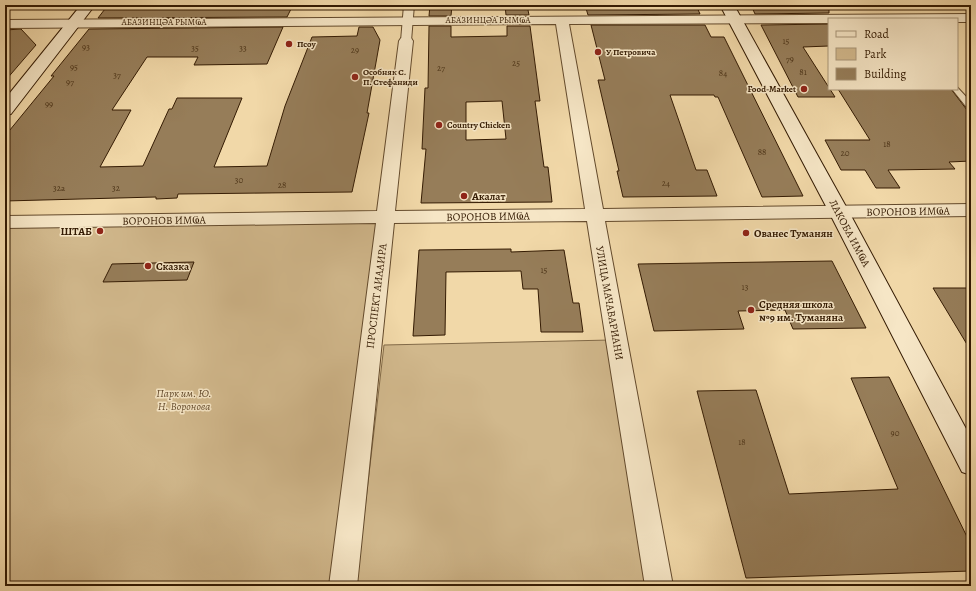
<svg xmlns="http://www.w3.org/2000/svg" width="976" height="591" viewBox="0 0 976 591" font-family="Alegreya,serif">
  <rect width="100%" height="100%" fill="#f1d8a8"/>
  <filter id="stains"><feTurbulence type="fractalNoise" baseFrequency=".005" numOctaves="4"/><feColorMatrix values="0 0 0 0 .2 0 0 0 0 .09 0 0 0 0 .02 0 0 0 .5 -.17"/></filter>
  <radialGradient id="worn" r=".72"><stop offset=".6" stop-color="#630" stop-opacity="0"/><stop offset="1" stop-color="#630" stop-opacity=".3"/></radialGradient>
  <path fill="#d1b88c" stroke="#826a48" d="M385 218 343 586H5V222Z
    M611 340 650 586H356L384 345Z"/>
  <path fill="#967d59" stroke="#341b03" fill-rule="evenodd" d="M108 5H293L287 17 98 18Z
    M430 5H452L451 16H429Z
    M505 5H527L529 15H506Z
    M585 5H696L700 14 588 15Z
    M751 5H829V13L755 14Z
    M829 24V46L803 47 835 97H798L761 25Z
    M591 25H705L711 37H724L803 196 762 197 718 97H715L714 95H670L696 170H707L717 196 623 197 617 171H619L598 80H605Z
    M429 26H451V37L507 36V26H530L540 101H535L544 167H548L552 202 421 203 426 149H422L425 88H428ZM502 101 506 139 466 140V102Z
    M283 27 267 64 194 65 198 57H147L112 110H131L100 167 143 166 169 109H172L177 98H242L214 167 267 166 285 106 312 37 357 36 359 27H373L380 40 367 113H369L352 192 178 194 177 198 156 199V197L5 201V136L54 76H51L89 29Z
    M21 29 36 45 5 81V30Z
    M838 89H951L967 110H971V161L949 162 955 169 888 170 900 188H876L865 170H841L825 140H870Z
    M511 249V252L564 250 573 303H579L583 332H541L538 289H523L521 271 446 272 445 335 413 336 419 250Z
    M832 261 866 328 793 329 785 310 738 311 744 329 654 331 638 264Z
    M194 262 187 280 103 282 112 264Z
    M933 288H971V351Z
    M889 377 971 545V571L746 578 697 391 756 390 789 494 898 489 851 378Z"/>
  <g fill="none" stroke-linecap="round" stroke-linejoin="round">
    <g stroke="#634a2c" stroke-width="2">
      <path id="service" d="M957 87 971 102V109H968L952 89H957Z"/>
    </g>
    <g stroke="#634a2c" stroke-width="2">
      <path id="pedestrian" d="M404 5H414L411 41 406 44 401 41Z"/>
    </g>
    <g stroke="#634a2c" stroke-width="2">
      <path id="minor" d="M971 14V22H957V19H829V23L569 24 603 209 971 204V216L605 221 673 586H645L587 221 394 223 357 586H329L376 223 5 228V216L377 211 399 41 401 38H411L413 41 395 211 585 209 556 24 5 28V20Z"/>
    </g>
    <g stroke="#341b03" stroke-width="2">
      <path id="secondary" d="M81 5H95L11 114 5 115V99Z
        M720 5H734L849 212 971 438V475L962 472 829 212Z"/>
    </g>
    <use href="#service" fill="#f6e6c6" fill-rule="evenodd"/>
    <use href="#pedestrian" fill="#f6e6c6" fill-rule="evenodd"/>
    <use href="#minor" fill="#f6e6c6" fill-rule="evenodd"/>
    <use href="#secondary" fill="#f6e6c6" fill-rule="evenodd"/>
  </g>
  <g fill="#8f2418" stroke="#f6e6c6" stroke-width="1.5">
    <circle cx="289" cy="44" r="4"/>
    <circle cx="598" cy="52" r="4"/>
    <circle cx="355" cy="77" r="4"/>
    <circle cx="804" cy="89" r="4"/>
    <circle cx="439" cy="125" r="4"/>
    <circle cx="464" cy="196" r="4"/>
    <circle cx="100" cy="231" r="4"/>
    <circle cx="746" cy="233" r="4"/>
    <circle cx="148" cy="266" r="4"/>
    <circle cx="751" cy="310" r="4"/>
  </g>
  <g text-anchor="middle" stroke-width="3" stroke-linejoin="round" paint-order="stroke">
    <g font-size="9" fill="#341b03" stroke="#f6e6c6">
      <text x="488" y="23">АБАЗИНЦӘА РЫМҨА</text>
      <text x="164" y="25">АБАЗИНЦӘА РЫМҨА</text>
    </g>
    <g font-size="9" fill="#4c3418">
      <text x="786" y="44">15</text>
      <text x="86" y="50">93</text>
      <text x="195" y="51">35</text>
      <text x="243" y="51">33</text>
      <text x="355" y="53">29</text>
      <text x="790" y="62">79</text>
      <text x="516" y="66">25</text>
      <text x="74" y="70">95</text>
      <text x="441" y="71">27</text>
      <text x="803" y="75">81</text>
      <text x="723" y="76">84</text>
      <text x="117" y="78">37</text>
      <text x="70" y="85">97</text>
      <text x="49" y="107">99</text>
      <text x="887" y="147">18</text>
      <text x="762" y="155">88</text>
      <text x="845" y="156">20</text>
      <text x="239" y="183">30</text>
      <text x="666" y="186">24</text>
      <text x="282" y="188">28</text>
      <text x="59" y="191">32а</text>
      <text x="116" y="191">32</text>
      <text x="544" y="273">15</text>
      <text x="745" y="290">13</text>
      <text x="895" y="436">90</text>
      <text x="742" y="445">18</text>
    </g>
    <g font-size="9" font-weight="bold" fill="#341b03" stroke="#f6e6c6" text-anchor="start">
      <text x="297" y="47">Псоу</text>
      <text x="606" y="55">У Петровича</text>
      <text x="363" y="75">Особняк С.<tspan x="363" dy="10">П. Стефаниди</tspan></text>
      <text x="796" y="92" text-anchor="end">Food-Market</text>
      <text x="447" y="128">Country Chicken</text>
    </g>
    <g font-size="11" font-weight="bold" fill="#341b03" stroke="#f6e6c6" text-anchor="start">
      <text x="472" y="200">Акалат</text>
      <text x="92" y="235" text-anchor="end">ШТАБ</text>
      <text x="754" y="237">Ованес Туманян</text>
      <text x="156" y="270">Сказка</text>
      <text x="759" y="308">Средняя школа<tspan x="759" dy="13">№9 им. Туманяна</tspan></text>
    </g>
    <g font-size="11" fill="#341b03" stroke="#f6e6c6">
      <text transform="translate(908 211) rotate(-1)" y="4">ВОРОНОВ ИМҨА</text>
      <text transform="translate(488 216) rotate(-1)" y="4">ВОРОНОВ ИМҨА</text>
      <text transform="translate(164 220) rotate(-1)" y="4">ВОРОНОВ ИМҨА</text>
      <text transform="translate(850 233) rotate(62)" y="4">ЛАКОБА ИМҨА</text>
      <text transform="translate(376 296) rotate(-83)" y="4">ПРОСПЕКТ АИААИРА</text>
      <text transform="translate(610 303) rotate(80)" y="4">УЛИЦА МАЧАВАРИАНИ</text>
    </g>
    <g font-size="11" font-style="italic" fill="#634a2c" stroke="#f6e6c6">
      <text x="184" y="397">Парк им. Ю.<tspan x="184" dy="13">Н. Воронова</tspan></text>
    </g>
  </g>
  <rect width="976" height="591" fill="none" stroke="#f1d8a8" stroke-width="20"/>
  <rect x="6" y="6" width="964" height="579" fill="none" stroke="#341b03" stroke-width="2"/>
  <rect x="10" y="10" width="956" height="571" fill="none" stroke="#341b03"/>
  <rect x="828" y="18" width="130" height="72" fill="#f6e6c6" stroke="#a89578"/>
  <rect x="836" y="31" width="20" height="6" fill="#f6e6c6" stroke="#a89578"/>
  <text x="864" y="38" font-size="12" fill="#341b03">Road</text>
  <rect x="836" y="48" width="20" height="12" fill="#d1b88c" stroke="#a89578"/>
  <text x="864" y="58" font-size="12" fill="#341b03">Park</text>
  <rect x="836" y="68" width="20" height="12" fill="#967d59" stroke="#a89578"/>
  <text x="864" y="78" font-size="12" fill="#341b03">Building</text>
  <rect width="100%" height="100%" filter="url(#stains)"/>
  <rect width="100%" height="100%" fill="url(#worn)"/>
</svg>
